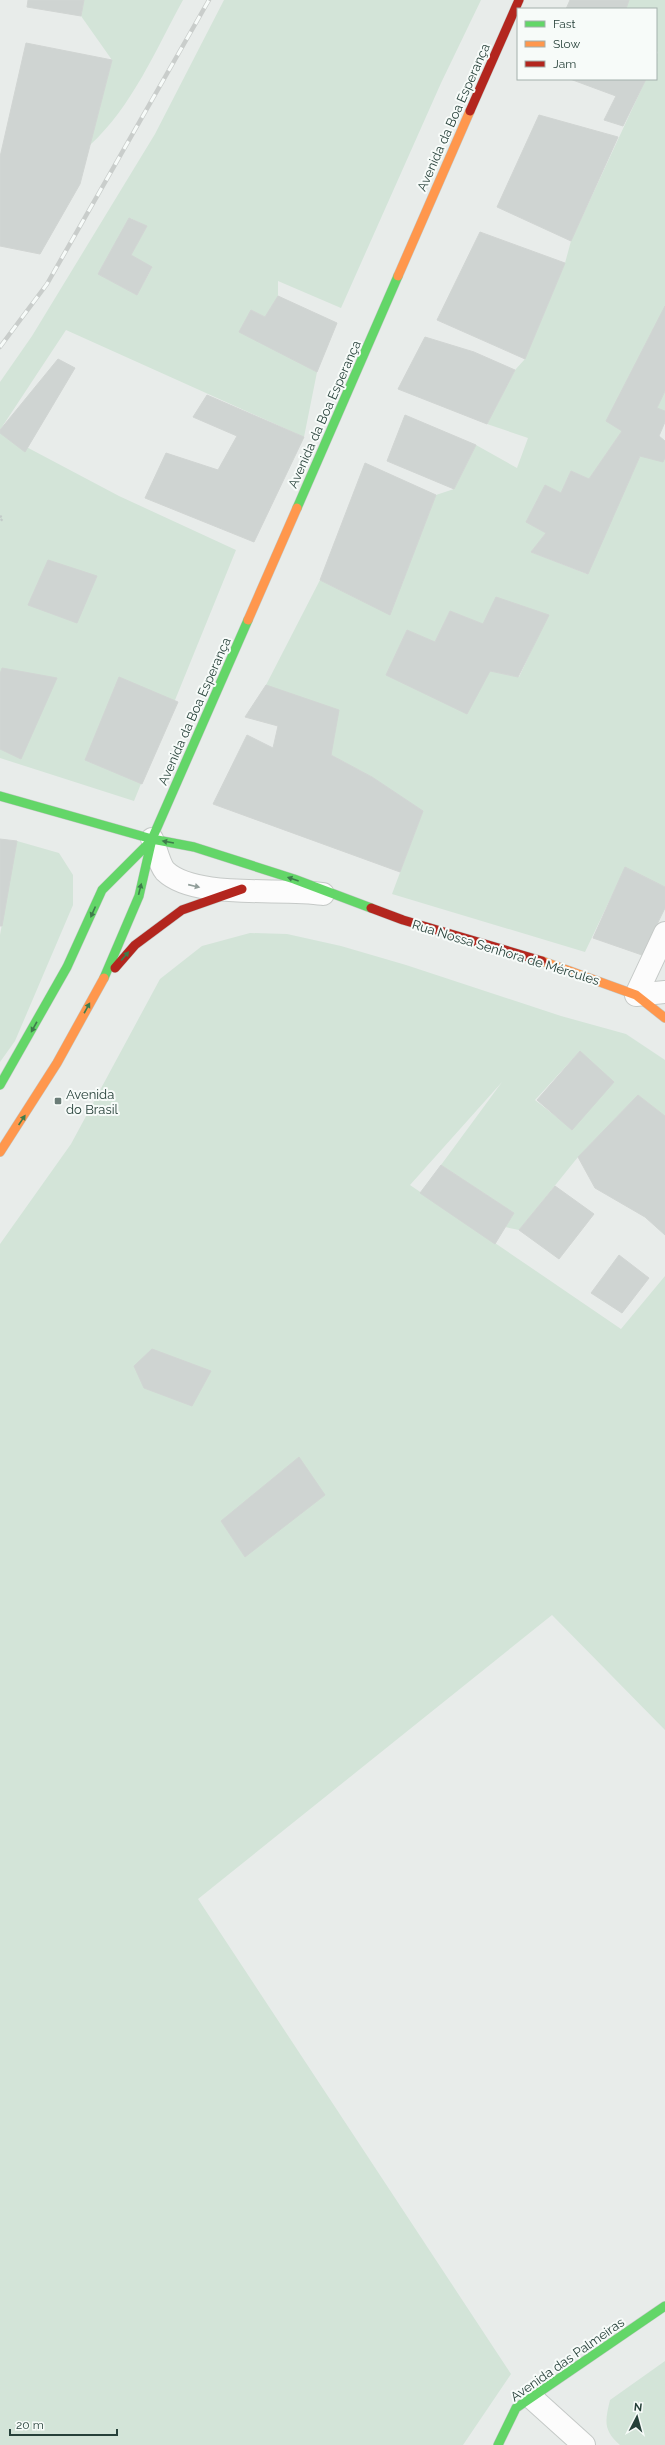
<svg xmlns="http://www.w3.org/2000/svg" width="665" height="2445" viewBox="0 0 665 2445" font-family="Raleway,sans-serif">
  <rect width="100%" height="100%" fill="#e8ecea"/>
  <path fill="#d3e4d8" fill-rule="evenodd" d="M84 0H183C156 49 132 107 90 145L112 60 81 16Z
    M224 0H481L441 83 341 308 278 281V296L265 317 251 310 240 331 317 372 304 437 66 330 0 430V382L32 336 155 134ZM130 218 147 226 131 255 152 268 137 295 98 274Z
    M629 0H665V306L622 431 589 479 571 471 561 493 545 486 527 522 546 533 531 552 587 574 640 456 665 458V887L625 868 585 952 392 894 423 811 372 777 331 755 266 685 320 580 390 614 436 495 454 489 476 445 517 468 528 438 487 424 515 370 525 359 565 263 571 241 646 79H656V57L658 52 656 51V9H626ZM450 611 483 624 548 615 519 677 490 671 386 675 407 630 435 642Z
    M665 391V411L657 408Z
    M0 433 119 496 236 550 134 801 0 758Z
    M17 841 59 853 73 875V905L15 1041 0 1062V935Z
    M250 933 287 934 341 946 406 965 561 1016 626 1034 665 1060V1116L638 1095 578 1157 519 1230 505 1227 514 1213 441 1165 502 1082 410 1185 621 1329 665 1276V1730L552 1615 198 1899 511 2374 463 2445H0V1244L71 1144 160 979 202 946ZM580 1051 572 1129 535 1100Z
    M665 2361V2445H620C603 2430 605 2421 610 2400Z"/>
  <path fill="#cfd4d2" stroke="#d1d5d3" d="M28 0H84L81 16 27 7Z
    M570 0H629L626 9H566Z
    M26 43 112 60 80 184 40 254 0 246V157Z
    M570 79H646L623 126 604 120 616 96Z
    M539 115 618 137 571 241 497 207Z
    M129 218 147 226 131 255 152 267 137 295 98 274Z
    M480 232 565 263 525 359 437 320Z
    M278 296 337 323 317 372 239 332 251 310 265 317Z
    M665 306V391L657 408 665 411V422L659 436 665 441V458L663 462 640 456 588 574 531 552 546 533 526 522 545 485 561 493 571 471 589 479 622 431 606 421Z
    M425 337 474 352 515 370 487 424 398 389Z
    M58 359 75 368 25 452 0 433V430Z
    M207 395 304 437 254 542 145 498 166 453 218 470 237 436 193 417Z
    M405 415 476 445 454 489 387 461Z
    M365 463 436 495 390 615 320 580Z
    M48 560 97 576 77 623 28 605Z
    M496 597 549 615 518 677 490 671 467 714 386 675 407 630 435 642 450 611 483 624Z
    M2 668 57 678 21 759 0 749V674Z
    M119 677 178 702 142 784 85 760Z
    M266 685 339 710 331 755 372 777 423 811 400 872 213 804 247 735 273 748 278 726 245 717Z
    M0 839 17 841 2 926H0Z
    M625 867 665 887V908L642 955 593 938Z
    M580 1051 614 1082 572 1130 537 1100Z
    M638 1095 665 1116V1235L645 1217 595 1188 578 1157Z
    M441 1165 514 1213 495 1244 420 1193Z
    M555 1186 594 1214 559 1259 519 1230Z
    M619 1255 649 1278 622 1313 591 1293Z
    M152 1349 211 1371 192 1406 144 1388 134 1366Z
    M299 1457 325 1495 245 1557 221 1521Z"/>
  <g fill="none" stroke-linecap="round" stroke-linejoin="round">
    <g stroke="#c5c9c7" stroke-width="24">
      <path id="street" d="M152 839C156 848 159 864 165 871 195 900 281 887 323 894
        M665 933 636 995 665 992
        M532 2398 584 2445"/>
    </g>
    <g stroke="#c4c9c7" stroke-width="10">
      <path id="fast" d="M297 508 398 276
        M0 796 152 839 194 847 294 879 371 908
        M104 978 139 896 152 839 248 620
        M0 1085 67 967 102 890 152 840
        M498 2445 516 2408 665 2306"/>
    </g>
    <g stroke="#c4c9c7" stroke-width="10">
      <path id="slow" d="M398 276 470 111
        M248 620 297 508
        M542 961 636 995 665 1018
        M0 1152 57 1063 104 978"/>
    </g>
    <g stroke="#c4c9c7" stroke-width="10">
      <path id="jam" d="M470 111 519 0
        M371 908 403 920 542 961
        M115 968 135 945 182 910 242 889"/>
    </g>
    <path stroke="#c3cbc9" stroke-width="2.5" stroke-dasharray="2 3" stroke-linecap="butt" d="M0 516 3 518 0 522"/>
    <use href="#street" stroke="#fcfcfc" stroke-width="22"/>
    <use href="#fast" stroke="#63d668" stroke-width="9"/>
    <use href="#slow" stroke="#ff974d" stroke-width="9"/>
    <use href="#jam" stroke="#b3261e" stroke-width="9"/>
    <g stroke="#c9cdcb" stroke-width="4.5">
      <path id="rail" d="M0 347 47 284 209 0"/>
    </g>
    <use href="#rail" stroke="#f7fbf9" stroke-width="3" stroke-dasharray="9" stroke-linecap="butt"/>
  </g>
  <defs><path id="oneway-solid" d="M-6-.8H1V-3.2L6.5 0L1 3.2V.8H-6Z"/></defs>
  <g fill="#3e7c4c">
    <use href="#oneway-solid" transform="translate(168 842) rotate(-170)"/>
    <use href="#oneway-solid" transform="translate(293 879) rotate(-161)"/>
    <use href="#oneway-solid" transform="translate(140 889) rotate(-76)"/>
    <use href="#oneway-solid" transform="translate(93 912) rotate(114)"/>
    <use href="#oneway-solid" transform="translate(125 956) rotate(-49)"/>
    <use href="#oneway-solid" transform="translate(87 1008) rotate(-61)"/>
    <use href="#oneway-solid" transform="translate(34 1027) rotate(119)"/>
    <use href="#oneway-solid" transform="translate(22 1120) rotate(-56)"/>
  </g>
  <use fill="#919e9a" href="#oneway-solid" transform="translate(194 886) rotate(13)"/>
  <rect fill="#6a7c77" stroke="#f7fbf9" stroke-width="1.5" x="54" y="1097" width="8" height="8" rx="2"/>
  <g text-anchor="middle" stroke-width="4" stroke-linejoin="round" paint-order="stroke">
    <g font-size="13" fill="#264039" stroke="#f7fbf9">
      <text transform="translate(453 117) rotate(-66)" y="5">Avenida da Boa Esperança</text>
      <text transform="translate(324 414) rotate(-66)" y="5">Avenida da Boa Esperança</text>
      <text transform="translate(194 711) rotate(-66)" y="5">Avenida da Boa Esperança</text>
      <text transform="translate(506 952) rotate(17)" y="5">Rua Nossa Senhora de Mércules</text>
      <text transform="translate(567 2359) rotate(-35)" y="5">Avenida das Palmeiras</text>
    </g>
    <g font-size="13" fill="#264039" stroke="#f7fbf9" text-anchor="start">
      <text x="66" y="1099">Avenida<tspan x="66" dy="15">do Brasil</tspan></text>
    </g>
  </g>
  <rect x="517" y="8" width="140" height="72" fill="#f7fbf9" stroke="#a3b0ac"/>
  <rect x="525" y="21" width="20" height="6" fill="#63d668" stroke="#a3b0ac"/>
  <text x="553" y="28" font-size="12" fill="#264039">Fast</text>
  <rect x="525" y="41" width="20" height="6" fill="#ff974d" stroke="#a3b0ac"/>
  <text x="553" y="48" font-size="12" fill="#264039">Slow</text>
  <rect x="525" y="61" width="20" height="6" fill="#b3261e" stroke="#a3b0ac"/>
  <text x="553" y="68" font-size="12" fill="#264039">Jam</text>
  <g transform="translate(637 2417) rotate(6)" stroke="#f7fbf9" stroke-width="3" paint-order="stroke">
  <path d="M0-3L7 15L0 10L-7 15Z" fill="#264039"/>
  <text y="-6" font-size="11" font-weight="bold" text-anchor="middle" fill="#264039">N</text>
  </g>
  <path d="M10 2429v6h107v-6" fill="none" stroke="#264039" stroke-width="2"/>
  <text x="16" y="2429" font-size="12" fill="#264039" stroke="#f7fbf9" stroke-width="3" paint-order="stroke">20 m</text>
</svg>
